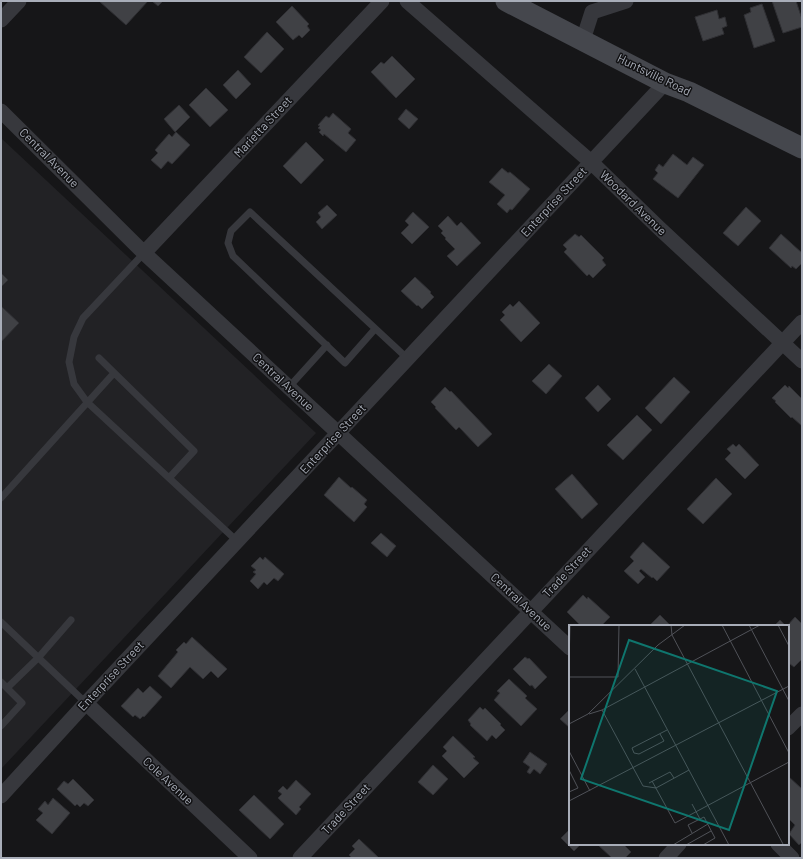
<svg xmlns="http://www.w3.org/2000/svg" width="803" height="859" viewBox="0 0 803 859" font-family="Barlow,sans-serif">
  <rect width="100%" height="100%" fill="#161618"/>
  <path fill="#222225" d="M1 138 316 433 1 769Z"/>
  <path fill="#404145" stroke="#303034" d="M99 1H148L126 25Z
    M152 1H163L158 6Z
    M772 1H796L802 19V27L783 33Z
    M762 4 775 41 754 48 744 15 751 12 750 8Z
    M292 6 309 24 307 26 310 30 302 38 299 35 293 40 276 22Z
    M717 10 719 19 725 17 727 26 722 28 724 34 703 41 695 17Z
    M267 32 284 49 261 73 244 57Z
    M392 56 415 79 396 98 371 72 381 62 384 64Z
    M238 70 251 84 236 99 223 85Z
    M206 88 228 110 210 127 189 105Z
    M179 105 190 117 175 132 164 119Z
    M406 109 418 119 409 129 398 119Z
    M333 113 351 129 348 133 356 140 346 152 324 134 323 136 319 132 321 130 318 128 320 126 318 125 326 116 329 118Z
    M176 132 190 145 172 164 168 161 161 169 151 160 158 153 155 150 169 134 172 137Z
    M306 142 324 160 301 184 283 166Z
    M673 154 687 165 693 157 704 165 678 198 653 179 658 173 655 170 659 164 663 167Z
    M502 168 508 173 510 172 530 189 512 210 510 209 507 213 497 204 505 195 489 182Z
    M327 205 337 215 322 229 316 222 321 217 318 213Z
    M746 207 761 221 738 246 723 233Z
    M413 212 429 227 412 244 401 233 409 225 405 221Z
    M448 216 457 226 461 222 481 243 457 266 447 256 455 249 445 239 446 238 441 233 443 231 438 226Z
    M575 234 579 237 581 235 604 258 602 260 606 265 593 278 589 274 587 276 564 252 567 249 563 245Z
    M781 234 802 253V263L796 269 792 266 791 268 769 248Z
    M1 273 8 280 1 287Z
    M415 277 431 292 430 293 434 297 422 309 418 305 417 306 401 291Z
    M519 301 540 323 521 342 500 320 505 315 502 312 510 304 513 307Z
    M1 306 19 323 1 342Z
    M549 364 562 376 546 394 532 381Z
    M674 377 690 392 661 424 645 408Z
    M598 385 611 399 598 412 585 398Z
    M785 385 788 388 789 386 802 399V426L792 417 791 418 775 402 776 401 772 398Z
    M445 387 450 392 451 391 492 434 478 447 459 427 456 430 435 408 436 407 431 402Z
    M637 415 652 430 623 460 607 445Z
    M733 444 736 447 739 444 759 465 745 479 725 459 731 453 727 449Z
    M572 474 598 504 582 519 555 489Z
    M339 477 351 488 352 487 367 500 364 504 367 507 354 522 324 495Z
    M716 478 732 494 703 524 687 509Z
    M381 533 396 546 387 557 371 543Z
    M643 542 670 567 657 581 653 577 652 578 641 569 639 571 645 577 638 584 624 571 634 561 630 557Z
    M260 557 263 560 265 557 284 574 278 581 274 578 267 585 264 582 258 589 250 581 256 574 253 572 256 570 251 566Z
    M583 595 587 599 588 597 610 617 601 626H581L567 612Z
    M660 615 671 626H649Z
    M795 617 802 624V659L794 667 790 664 788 666 787 626Z
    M780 620 786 626H774Z
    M192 637 227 669 218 678 211 671 203 679 190 667 171 688 158 676 178 652 176 650 184 642 186 644Z
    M525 657 528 659 529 658 547 677 535 689 532 685 530 686 513 669Z
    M509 679 527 696 525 698 537 709 521 726 494 700 500 693 497 691Z
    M150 686 162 697 144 717 143 716 140 719 135 715 133 717 121 706 138 688 143 693Z
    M480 707 483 710 485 708 501 724 500 725 505 730 496 739 492 735 487 741 470 725 471 724 468 720Z
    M570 709V728L560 719Z
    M453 736 475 757 473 758 479 763 464 778 442 756 447 751 443 747Z
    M530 752 547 764 540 774 534 769 530 774 527 772 530 767 523 762Z
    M433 765 448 779 433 795 418 782Z
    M788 776 802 789V842L799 845 789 834 795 825 788 818Z
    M73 779 94 800 88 806 84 803 80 807 77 804 75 806 57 789 64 781 68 784Z
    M296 780 311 794 299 807 301 809 296 815 278 798 282 794 278 791 283 786 287 790Z
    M254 795 284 824 270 839 239 810Z
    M53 798 70 813 52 834 36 820 43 813 38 809 45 801 48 805Z
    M570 829V844H581L574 851 561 838Z
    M359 839 379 858H352L349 855 355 849 352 846Z
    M597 844H623L631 852 625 858H612Z"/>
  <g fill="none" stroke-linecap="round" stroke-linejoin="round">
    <path stroke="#37383d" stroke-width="7" d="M144 253 83 318 74 337 69 362 74 384 87 402 237 541
      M375 329 345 363 233 256 228 243 231 231 250 212 408 359
      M99 358 194 451 169 478
      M289 387 327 345
      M1 498 114 373
      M1 622 86 703
      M1 682 22 703 1 726
      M7 688 38 658 71 620"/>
    <path stroke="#37383d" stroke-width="15" d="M407 1 591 162 658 227 802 361
      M592 12 626 1
      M1 20 19 1
      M583 40 592 12
      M1 111 144 253 570 648
      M144 253 382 1
      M86 703 250 858
      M788 728 802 714
      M1 796 86 703 665 83
      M778 844 792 858
      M300 858 802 322
      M666 858 679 844"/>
    <path stroke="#45474d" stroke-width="21" d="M506 1 665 83 689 92 802 148"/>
  </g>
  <g text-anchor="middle" stroke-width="3" stroke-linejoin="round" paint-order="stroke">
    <g font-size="12" fill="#a8adb8" stroke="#111113">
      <text transform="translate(654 75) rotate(26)" y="4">Huntsville Road</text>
      <text transform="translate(263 127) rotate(-47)" y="4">Marietta Street</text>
      <text transform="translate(49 158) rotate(45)" y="4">Central Avenue</text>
      <text transform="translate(554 202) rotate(-47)" y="4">Enterprise Street</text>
      <text transform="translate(633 203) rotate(44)" y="4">Woodard Avenue</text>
      <text transform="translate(283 382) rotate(43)" y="4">Central Avenue</text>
      <text transform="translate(333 439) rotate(-47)" y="4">Enterprise Street</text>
      <text transform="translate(567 572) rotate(-47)" y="4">Trade Street</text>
      <text transform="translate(521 602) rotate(43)" y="4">Central Avenue</text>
      <text transform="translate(111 676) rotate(-47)" y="4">Enterprise Street</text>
      <text transform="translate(168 781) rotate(43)" y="4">Cole Avenue</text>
      <text transform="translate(346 809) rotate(-47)" y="4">Trade Street</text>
    </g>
  </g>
  <g transform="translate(569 625)">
    <rect width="220" height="220" fill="#161618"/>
    <path fill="none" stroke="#505258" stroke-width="1" d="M102 0 103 10 214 219M153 0 220 128M180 0 220 76M209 0 220 21M0 39 1 0M66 44 160 220M0 52H49M49 52 50 0M33 85 74 161 87 163 120 145M20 89 33 85 191 0M0 99 19 89 89 20 116 0M91 109 95 116 70 129 65 128 63 123 98 105M0 126 21 166M0 145 9 163 0 167M83 156 106 198 220 137M80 158 101 147 105 153M0 176 220 61M123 179 131 194M123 208 119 200 135 192 146 213 134 220M104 220 139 199M117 220 142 206"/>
    <path fill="#0f766e" fill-opacity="0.15" stroke="#0f766e" stroke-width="2" d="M60 15 208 66 160 205 12 154Z"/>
    <rect width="220" height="220" fill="none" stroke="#a8adb8" stroke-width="2"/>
  </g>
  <rect width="803" height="859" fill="none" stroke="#a8adb8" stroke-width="4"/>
</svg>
